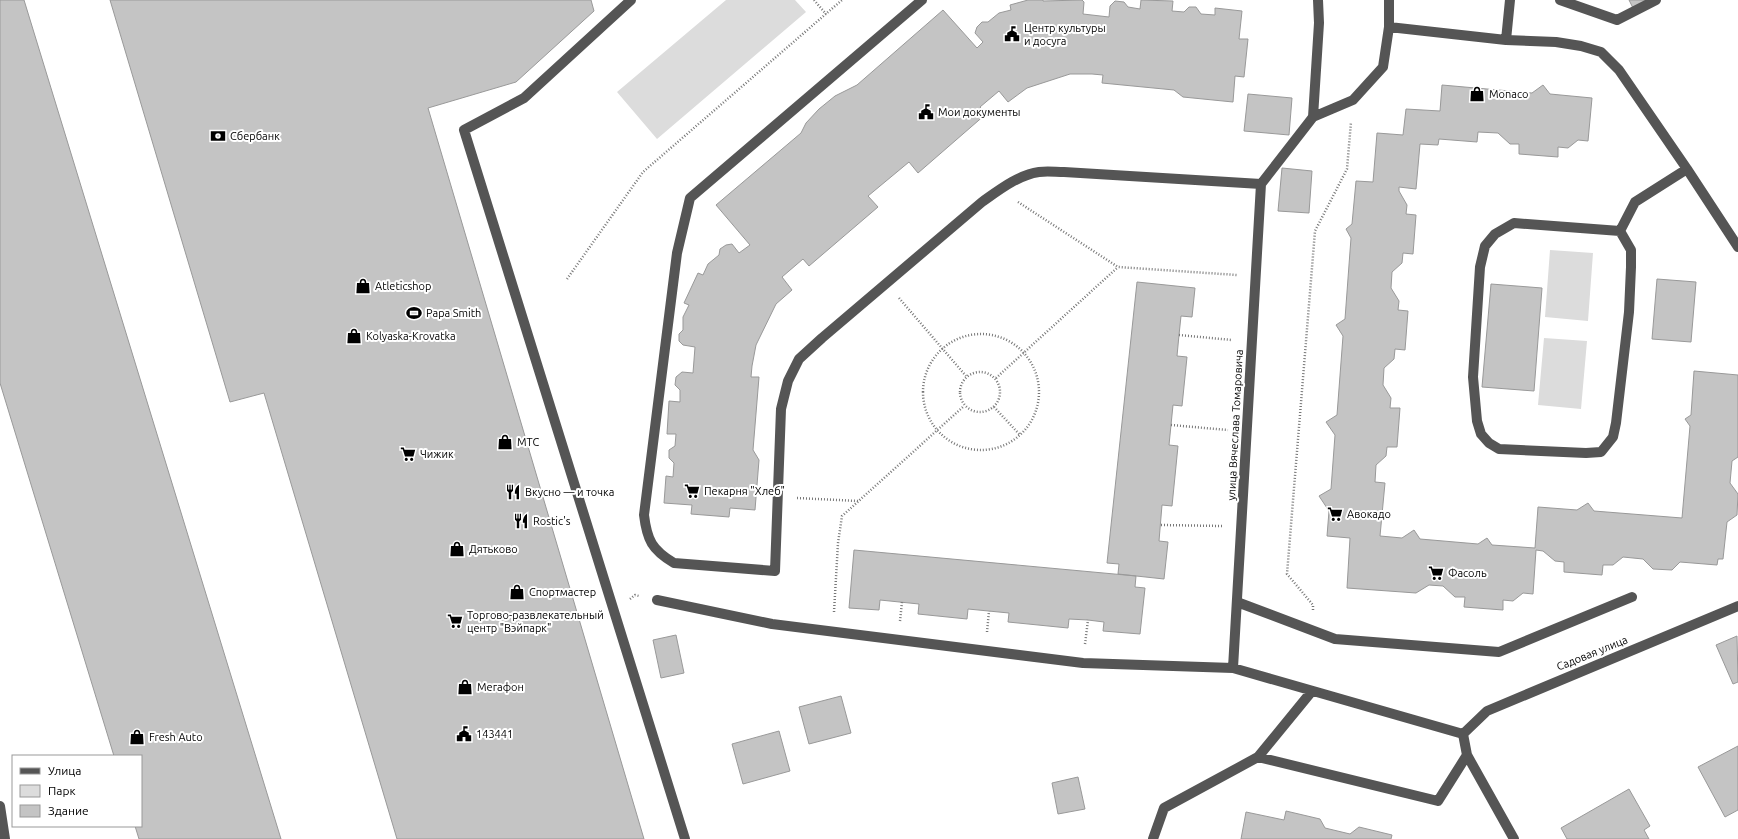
<svg xmlns="http://www.w3.org/2000/svg" width="1738" height="839" viewBox="0 0 1738 839" font-family="Ubuntu,sans-serif">
  <rect width="100%" height="100%" fill="#fff"/>
  <path fill="#dcdcdc" d="M726 0H795L806 12 657 139 617 92Z
    M1550 250 1593 253 1588 321 1545 317Z
    M1544 338 1587 341 1581 409 1538 405Z"/>
  <path fill="#c4c4c4" stroke="#999" d="M0 0H24L281 839H139L135 826H141V756H114L0 383Z
    M110 0H591L594 11 516 82 428 108 644 839H397L264 393 230 402Z
    M1028 0H1043V1L1082 0 1084 2 1083 14 1109 17 1110 6 1115 1 1124 2 1128 7 1140 9 1141 0 1173 1 1172 11 1184 12 1189 7H1196L1201 14 1215 15V8L1242 11 1239 39H1248L1244 77 1235 76 1233 102 1183 97 1174 90 1102 83 1103 75 1092 74H1070L1027 88 1008 102 999 91 980 107 986 114 918 173 909 162 868 196 878 207 809 266 803 259 782 277 792 290 776 304 756 345 752 366 751 377H759L753 450 759 460 755 510 730 508 729 517 691 514 692 505 664 503 666 476 673 477 674 463 669 458V450L675 446 676 434H667L669 401 680 402V390L675 385 676 377 682 372 693 373 695 347 683 345 679 341V334L683 330V317L689 305 684 303 698 273 703 275 708 264 719 255 720 249 726 245 732 244 739 253 750 245 716 205 801 133 806 123 819 109 835 96 857 85 943 10 977 48 983 42 975 33 977 27 982 22H988L999 13 1011 10 1010 5Z
    M1629 0H1652L1634 10Z
    M1442 85 1532 93 1543 85 1550 94 1592 98 1588 141 1578 140 1568 148 1558 147V157L1519 154V144H1510L1498 133 1478 132 1477 142 1439 139 1438 145 1420 144 1416 189 1399 187V191L1407 205 1406 214 1416 215 1413 254 1403 253 1402 263 1392 272 1391 288 1399 301 1398 310 1408 311 1405 350 1395 349 1394 359 1384 368 1383 385 1391 398 1390 408H1400L1397 447H1387L1386 456 1376 465 1375 482 1385 483 1380 536 1402 538 1414 530 1420 539 1478 544 1487 538 1492 545 1535 548 1538 507 1577 510 1588 503 1594 511 1682 518 1690 426 1685 419 1691 415 1694 371 1738 375V457L1732 461 1730 483 1738 494 1737 515 1727 522 1723 559H1718L1717 565 1680 562 1672 570 1653 569 1643 559 1623 557 1613 565H1603L1602 575 1564 572V562L1555 561 1543 551 1536 550 1533 594 1523 593 1513 601 1503 600V610L1464 607 1465 597H1455L1443 586 1429 585 1416 593 1347 588 1350 538 1327 536 1329 511 1319 496 1331 489 1335 435 1326 422 1337 415 1343 336 1336 325 1345 319 1351 238 1346 229 1352 224 1356 181 1373 182 1377 133 1403 135 1406 109 1440 111Z
    M1248 94 1292 98 1289 135 1244 131Z
    M1282 168 1312 171 1309 213 1278 211Z
    M1657 279 1696 282 1691 342 1652 339Z
    M1137 282 1195 288 1192 317 1181 316 1179 335 1177 356 1187 357 1182 406 1173 405 1169 445 1178 446 1172 506 1162 505 1159 541 1168 542 1164 579 1118 574 1119 564 1107 563Z
    M1491 284 1542 288 1534 391 1482 387Z
    M854 550 1136 576 1135 587 1145 588 1140 634 1103 631 1104 622 1088 620 1069 619 1068 628 1008 622 1009 613 968 609 967 619 918 614 919 604 880 600 879 610 849 608Z
    M676 635 684 673 661 678 653 640Z
    M1737 636 1738 682 1733 684 1716 645Z
    M841 696 851 733 809 744 799 707Z
    M779 731 790 771 743 784 732 744Z
    M1738 746V810L1725 817 1698 767Z
    M1078 777 1085 809 1058 814 1052 783Z
    M1629 789 1650 826 1644 830 1649 839H1567L1561 828Z
    M1286 811 1320 819 1325 828 1350 834 1359 827 1392 835 1391 839H1241L1246 812 1284 820Z"/>
  <g fill="none" stroke-linecap="round" stroke-linejoin="round">
    <path stroke="#777" stroke-width="2.5" stroke-dasharray="1 2" stroke-linecap="butt" d="M814 0 826 14
      M1018 202 1118 267 1237 275
      M567 279 643 172 842 0
      M899 298 966 376
      M923 392a58 58 0 1 1 116 0a58 58 0 1 1-116 0Z
      M1179 335 1232 340
      M960 392a20 20 0 1 1 40 0a20 20 0 1 1-40 0Z
      M996 378 1118 267
      M994 407 1020 435
      M1171 425 1228 430
      M797 498 858 501
      M1161 525 1222 526
      M630 599 635 595 639 596
      M1313 610V605L1287 574 1315 231 1347 169 1351 122
      M834 612 838 543 842 516 964 406
      M900 621 902 602
      M987 632 989 611
      M1085 644 1088 620"/>
    <path stroke="#555" stroke-width="10" d="M631 0 524 98 464 130 685 839
      M922 0 690 198 677 253 644 515C647 540 652 550 674 563L775 571 781 409 788 381 799 359 822 338 982 202C999 190 1018 175 1039 172 1047 171 1056 172 1064 172L1261 184
      M1560 0 1617 20 1656 0
      M1389 27 1506 40 1556 42 1581 46 1601 52 1619 70 1687 169 1738 247
      M1506 40 1510 0
      M1313 117 1353 100 1383 67 1389 27V0
      M1261 184 1313 117 1319 23 1318 0
      M1514 223 1620 231 1631 250V267L1629 312 1616 423 1613 437 1601 452 1586 453 1499 449 1489 443 1481 434 1477 421 1473 377 1480 267 1485 246 1495 234Z
      M1620 231 1635 202 1687 169
      M657 600 772 624 1083 663 1233 668 1463 734
      M1237 602 1335 639 1499 652 1632 597
      M1233 668 1261 184
      M1463 734 1487 711 1738 606
      M1463 734 1467 755 1514 839
      M1258 757 1312 691
      M0 806 5 839
      M1153 839 1164 808 1258 757 1438 801 1467 755"/>
  </g>
  <defs>
    <g id="civic-bare" transform="scale(1.2)"><path d="M-.6-6.5H3V-4.5H.6V-3L4-1V1h2V6H-6V1h2V-1L-.6-3ZM-1.2 2.5V6h2.4V2.5Z" fill="#000" stroke="#fff" stroke-width="2.5" paint-order="stroke"/></g>
    <g id="shop-bare" transform="scale(1.2)"><path d="M-5-2.5h2.3a2.7 3.5 0 0 1 5.4 0H5L5.5 6h-11ZM-1.5-2.5h3a1.5 2.3 0 0 0-3 0Z" fill="#000" stroke="#fff" stroke-width="2.5" paint-order="stroke"/></g>
    <g id="bank-bare" transform="scale(1.2)"><path d="M-6-4H6V4H-6ZM0-2.3a2.3 2.3 0 1 0 0 4.6a2.3 2.3 0 1 0 0-4.6Z" fill="#000" stroke="#fff" stroke-width="2.5" paint-order="stroke"/></g>
    <g id="stadium-bare" transform="scale(1.2)"><path d="M0-5a6.5 5 0 1 0 0 10a6.5 5 0 1 0 0-10ZM-3.5-1.8h7v3.6h-7Z" fill="#000" stroke="#fff" stroke-width="2.5" paint-order="stroke"/></g>
    <g id="supermarket-bare" transform="scale(1.2)"><path d="M-6-5.5h2.5l.6 2H6L4.5 2H-2.5L-4.4-4H-6ZM-1.5 3.2a1.3 1.3 0 1 0 .1 0ZM3 3.2a1.3 1.3 0 1 0 .1 0Z" fill="#000" stroke="#fff" stroke-width="2.5" paint-order="stroke"/></g>
    <g id="restaurant-bare" transform="scale(1.2)"><path d="M-5-6h1v4h1v-4h1v4h1v-4h1v5L-1.5 .5V6h-2V.5L-5-1ZM5-6V6H3V1.5H1.5Q1.5-4 5-6Z" fill="#000" stroke="#fff" stroke-width="2.5" paint-order="stroke"/></g>
  </defs>
  <g fill-rule="evenodd">
    <use href="#civic-bare" x="1012" y="34"/>
    <use href="#shop-bare" x="1477" y="94"/>
    <use href="#civic-bare" x="926" y="112"/>
    <use href="#bank-bare" x="218" y="136"/>
    <use href="#shop-bare" x="363" y="286"/>
    <use href="#stadium-bare" x="414" y="313"/>
    <use href="#shop-bare" x="354" y="336"/>
    <use href="#shop-bare" x="505" y="442"/>
    <use href="#supermarket-bare" x="408" y="454"/>
    <use href="#supermarket-bare" x="692" y="491"/>
    <use href="#restaurant-bare" x="513" y="492"/>
    <use href="#supermarket-bare" x="1335" y="514"/>
    <use href="#restaurant-bare" x="521" y="521"/>
    <use href="#shop-bare" x="457" y="549"/>
    <use href="#supermarket-bare" x="1436" y="573"/>
    <use href="#shop-bare" x="517" y="592"/>
    <use href="#supermarket-bare" x="455" y="621"/>
    <use href="#shop-bare" x="465" y="687"/>
    <use href="#civic-bare" x="464" y="734"/>
    <use href="#shop-bare" x="137" y="737"/>
  </g>
  <g text-anchor="middle" stroke-width="4" stroke-linejoin="round" paint-order="stroke">
    <g font-size="11" fill="#000" stroke="#fff" text-anchor="start">
      <text x="1024" y="32">Центр культуры<tspan x="1024" dy="13">и досуга</tspan></text>
      <text x="1489" y="98">Monaco</text>
      <text x="938" y="116">Мои документы</text>
      <text x="230" y="140">Сбербанк</text>
      <text x="375" y="290">Atleticshop</text>
      <text x="426" y="317">Papa Smith</text>
      <text x="366" y="340">Kolyaska-Krovatka</text>
      <text x="517" y="446">МТС</text>
      <text x="420" y="458">Чижик</text>
      <text x="704" y="495">Пекарня "Хлеб"</text>
      <text x="525" y="496">Вкусно — и точка</text>
      <text x="1347" y="518">Авокадо</text>
      <text x="533" y="525">Rostic's</text>
      <text x="469" y="553">Дятьково</text>
      <text x="1448" y="577">Фасоль</text>
      <text x="529" y="596">Спортмастер</text>
      <text x="467" y="619">Торгово-развлекательный<tspan x="467" dy="13">центр "Вэйпарк"</tspan></text>
      <text x="477" y="691">Мегафон</text>
      <text x="476" y="738">143441</text>
      <text x="149" y="741">Fresh Auto</text>
    </g>
    <g font-size="11" fill="#000" stroke="#fff">
      <text transform="translate(1235 425) rotate(-87)" y="4">улица Вячеслава Томаровича</text>
      <text transform="translate(1592 653) rotate(-22)" y="4">Садовая улица</text>
    </g>
  </g>
  <rect x="12" y="755" width="130" height="72" fill="#ffffff" stroke="#999999"/>
  <rect x="20" y="768" width="20" height="6" fill="#555555" stroke="#999999"/>
  <text x="48" y="775" font-size="12" fill="#000000">Улица</text>
  <rect x="20" y="785" width="20" height="12" fill="#dcdcdc" stroke="#999999"/>
  <text x="48" y="795" font-size="12" fill="#000000">Парк</text>
  <rect x="20" y="805" width="20" height="12" fill="#c4c4c4" stroke="#999999"/>
  <text x="48" y="815" font-size="12" fill="#000000">Здание</text>
</svg>
